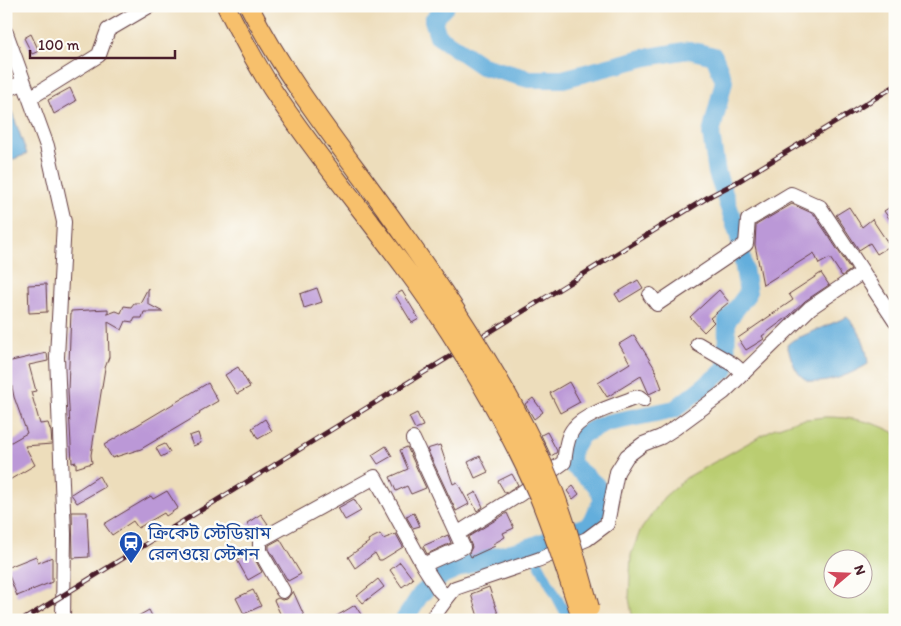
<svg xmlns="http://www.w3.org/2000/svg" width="901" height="626" viewBox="0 0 901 626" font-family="Itim,'Noto Sans Bengali',sans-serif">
  <rect width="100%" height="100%" fill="#fdfcf7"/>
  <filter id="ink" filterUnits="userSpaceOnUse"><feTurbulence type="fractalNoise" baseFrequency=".02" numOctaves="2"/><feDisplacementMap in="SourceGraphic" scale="10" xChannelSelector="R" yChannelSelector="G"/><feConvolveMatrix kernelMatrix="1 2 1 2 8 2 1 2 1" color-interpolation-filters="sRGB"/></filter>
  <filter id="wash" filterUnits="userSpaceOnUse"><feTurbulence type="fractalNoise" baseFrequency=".0096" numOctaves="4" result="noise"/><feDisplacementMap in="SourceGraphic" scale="20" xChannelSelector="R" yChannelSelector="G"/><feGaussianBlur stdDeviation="1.12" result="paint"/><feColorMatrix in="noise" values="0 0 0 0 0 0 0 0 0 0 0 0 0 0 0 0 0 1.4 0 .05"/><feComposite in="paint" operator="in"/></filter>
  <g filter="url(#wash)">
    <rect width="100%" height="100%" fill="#edddbb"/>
    <path fill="#bacd71" stroke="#82764e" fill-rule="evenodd" d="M825 417C850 417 874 421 895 433V620H633L629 598 631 555 640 531 664 497 686 478 773 429 798 420ZM834 558H864V588H834Z"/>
    <path fill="#64aedc" stroke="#576684" d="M12 112 27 154 6 162V114Z
      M847 317C860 329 867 346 868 364 855 372 820 389 805 379 794 372 791 357 787 345L793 340Z"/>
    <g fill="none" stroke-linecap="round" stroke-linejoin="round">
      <path stroke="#64aedc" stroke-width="10" d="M530 547 569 620"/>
      <path stroke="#64aedc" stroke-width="18" d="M404 620 421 594 443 575 471 563 530 547 589 525 603 500 596 485 571 464 572 449 583 434 607 423 675 409 726 369 727 321 748 293 739 237 717 173 711 134 724 81 714 56 689 50 643 58 563 79H529L482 66 438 36 433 20 446 6"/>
    </g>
    <g id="blocks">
      <path fill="#bb98d7" d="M31 34 39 51 32 54 24 38Z
        M70 88 76 101 54 114 48 100Z
        M792 204 814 214 851 270 842 276 830 258 819 264 814 253 763 285 755 245 756 225Z
        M895 204V227L884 211Z
        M849 207 862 227 872 219 890 246 877 254 870 243 859 250 836 215Z
        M821 273 829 285 805 301 789 316 762 336 764 339 746 350 738 338 793 300 789 294Z
        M638 280 643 288 620 302 615 294Z
        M46 284 47 312 29 313 28 285Z
        M148 288V304L163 312H144L142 318H135L133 322 126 321 122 330 108 322 109 357 105 368 91 455 92 463 76 468V462L72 463 68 390 71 311 108 309V314L116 311 121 313 124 306 131 307 134 303H140Z
        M317 288 322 302 304 308 300 294Z
        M719 290 729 302 710 318 714 322 704 332 690 317Z
        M402 291 419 319 412 323 395 295Z
        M634 335 654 367 662 388 649 394 641 376 607 397 598 383 630 363 619 344Z
        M47 353 48 361 29 365 36 391 31 392 40 424 48 423 51 432 52 444 25 446 35 465 6 482V445L27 433 14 397 7 362Z
        M238 367 250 387 237 394 225 375Z
        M569 382 580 402 560 413 550 393Z
        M208 383 218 401 199 412 200 414 141 449 112 458 104 445Z
        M533 398 543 412 534 419 525 404Z
        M417 413 423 426 415 429 409 417Z
        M265 419 272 431 258 439 252 428Z
        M547 432 557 451 556 453 551 456 541 435Z
        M198 433 201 443 193 446 189 436Z
        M165 444 170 452 161 457 156 448Z
        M440 445 453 484 457 482 469 504 456 511 427 449Z
        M386 446 392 456 378 464 372 455Z
        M407 447 426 488 411 494 407 486 396 491 390 477 408 469 400 450Z
        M480 456 488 472 475 478 468 462Z
        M512 474 518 485 505 493 498 481Z
        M99 476 105 487 77 503 71 494Z
        M573 486 579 494 573 499 567 491Z
        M167 491 178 508 166 516 164 513 138 528 133 521 112 535 104 524 151 496 153 499Z
        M476 492 483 507 477 511 469 496Z
        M354 499 361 511 345 520 338 508Z
        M72 512H87L89 557 73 558Z
        M414 513 420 526 413 528 406 516Z
        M507 513 514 528 503 533 505 537 493 544 495 546 471 557 469 553 472 547 468 537Z
        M261 514 268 524 253 533 247 523Z
        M380 534 383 539 396 534 403 547 382 560H379L375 553 355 568 348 557 369 542 368 540Z
        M448 535 451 543 427 554 423 546Z
        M280 539 301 574 288 581 269 549V545Z
        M251 552 262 572 248 580 237 560Z
        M36 556 38 563 52 557V582L17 596 6 568Z
        M400 562 413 579 402 587 390 570Z
        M378 579 384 587 363 603 357 596Z
        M489 587 500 620H479L471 594Z
        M253 590 261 606 244 614 236 598Z
        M293 591 306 620H283L274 600 278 598 282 600 287 599Z
        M355 605 362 616 356 620H330Z
        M149 610 154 620H131Z"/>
    </g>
  </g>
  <g filter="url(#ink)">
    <use href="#blocks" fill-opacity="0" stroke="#623c41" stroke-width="1"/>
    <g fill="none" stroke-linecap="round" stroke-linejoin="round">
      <g stroke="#623c41" stroke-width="16">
        <path id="minor" d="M6 33 47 146 64 222 57 357 64 534 63 620
          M6 90 24 82
          M30 98 99 55 108 30 149 6
          M650 295 657 304 746 244 748 220 791 194 820 207 895 321
          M698 344 734 365 743 373
          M413 439 463 547 423 565
          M457 534 520 494 564 462C566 451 566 437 574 428 585 414 617 405 634 398L639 397 643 400
          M283 591 260 551V540L375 477 423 565 439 590 447 598 431 620
          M447 598 455 588 540 559 587 539 607 524 617 472 627 456 643 444 661 437 675 428 724 392 810 308 863 272"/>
      </g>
      <use href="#minor" stroke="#fff" stroke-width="14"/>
      <g stroke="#4a1f2b" stroke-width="5">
        <path id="rail" d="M23 620 710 196 737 182 895 86"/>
      </g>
      <use href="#rail" stroke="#fdfcf7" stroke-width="3" stroke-dasharray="9" stroke-linecap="butt"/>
      <g stroke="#623c41" stroke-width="20" stroke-linecap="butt">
        <path id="major-bridge" d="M226 6C240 34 255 62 272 89 327 173 396 248 450 333 483 385 513 438 538 495 555 536 568 578 582 620
          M249 6C291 89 351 159 404 235 452 302 499 373 535 447 560 498 575 554 590 608"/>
      </g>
      <use href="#major-bridge" stroke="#f7c06c" stroke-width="18"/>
    </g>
  </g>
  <defs>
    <g id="station-pin" transform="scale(1.25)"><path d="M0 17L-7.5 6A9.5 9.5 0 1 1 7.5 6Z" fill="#1a4fb4" stroke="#fdfcf7"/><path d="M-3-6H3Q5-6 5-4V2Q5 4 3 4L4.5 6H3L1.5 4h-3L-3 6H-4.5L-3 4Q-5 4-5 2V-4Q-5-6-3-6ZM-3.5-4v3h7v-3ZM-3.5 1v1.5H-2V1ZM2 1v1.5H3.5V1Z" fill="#fff"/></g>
  </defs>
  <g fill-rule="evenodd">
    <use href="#station-pin" x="131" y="543"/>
  </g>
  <g text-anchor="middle" stroke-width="5" stroke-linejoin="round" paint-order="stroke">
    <g font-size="18" fill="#164399" stroke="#fdfcf7" text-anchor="start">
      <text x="148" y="539">ক্রিকেট স্টেডিয়াম<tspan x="148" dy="21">রেলওয়ে স্টেশন</tspan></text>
    </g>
  </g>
  <rect width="901" height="626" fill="none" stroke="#fdfcf7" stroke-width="25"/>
  <g transform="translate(848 574) rotate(71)"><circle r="24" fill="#fdfcf7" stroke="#b5a4a5"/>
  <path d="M0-4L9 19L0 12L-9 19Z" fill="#d1495b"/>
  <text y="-8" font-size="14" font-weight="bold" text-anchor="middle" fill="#4a1f2b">N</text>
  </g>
  <path d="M30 50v8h145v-8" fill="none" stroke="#4a1f2b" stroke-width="2.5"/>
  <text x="38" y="50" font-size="15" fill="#4a1f2b" stroke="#fdfcf7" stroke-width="4" paint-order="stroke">100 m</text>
</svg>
